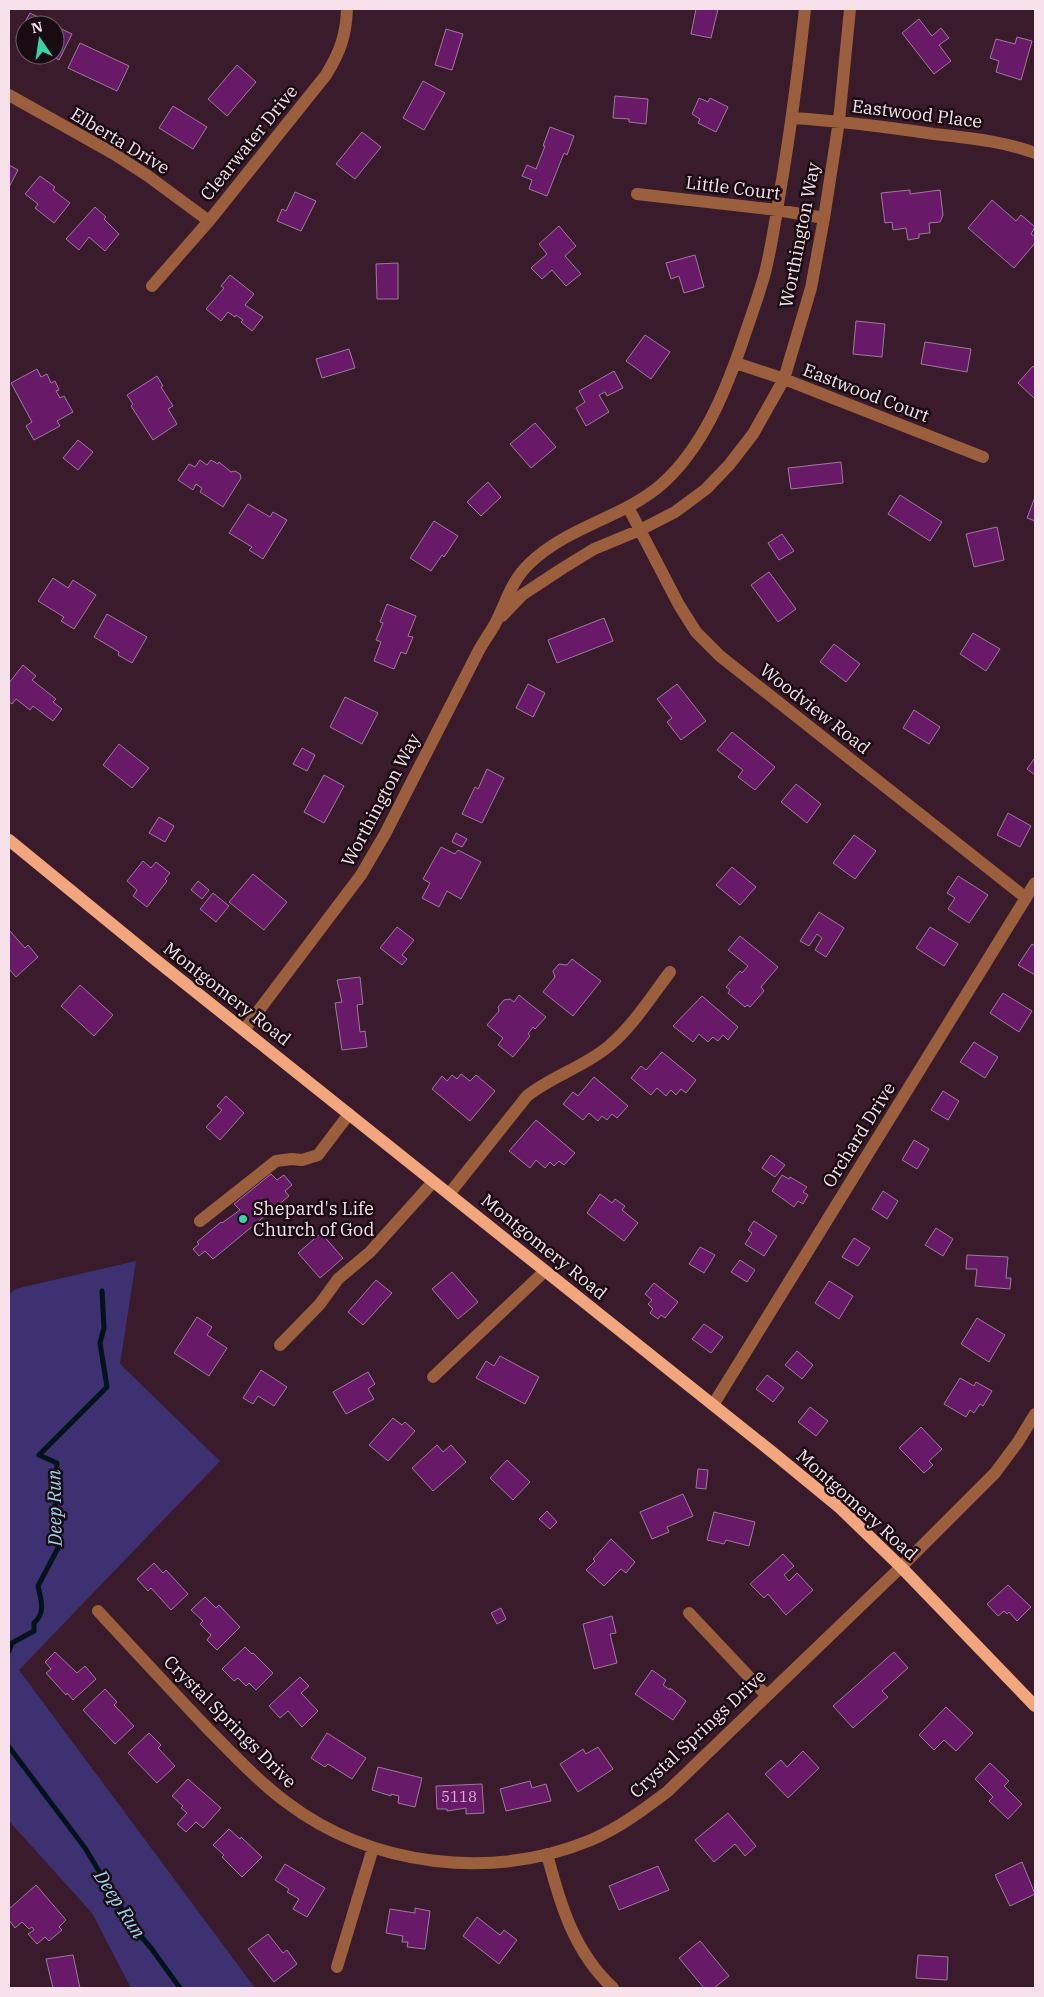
<svg xmlns="http://www.w3.org/2000/svg" width="1044" height="1997" viewBox="0 0 1044 1997" font-family="'IBM Plex Serif',serif">
  <rect width="100%" height="100%" fill="#3a1b2c"/>
  <path fill="#3d3172" d="M136 1261 120 1364 220 1461 19 1670 255 1988H131L92 1913 9 1821V1295L15 1289Z"/>
  <g fill="none" stroke-linecap="round" stroke-linejoin="round">
    <path stroke="#02131a" stroke-width="5" d="M9 1651 12 1643 34 1631V1623C46 1613 41 1599 38 1586L58 1548 55 1507 57 1463 39 1455 107 1387 100 1343 104 1328 102 1291
      M9 1747 85 1848 132 1926 151 1948 180 1988"/>
  </g>
  <path fill="#681968" stroke="#9a7c98" d="M696 9H718L711 38 691 34Z
    M30 13 54 25H25V42L16 38Z
    M919 19 932 36 941 28 949 38 939 45 951 61 934 74 902 33Z
    M55 26 72 34 59 60 50 55H55Z
    M446 29 463 34 452 70 435 65Z
    M1017 37 1032 41 1021 80 996 72 999 61 990 58 996 39 1015 44Z
    M80 43 129 66 117 91 68 68Z
    M237 65 256 82 227 116 208 99Z
    M423 81 445 93 424 130 403 118Z
    M615 96 648 99 646 124 629 122V119L613 118Z
    M699 98 708 102 710 98 728 107 716 132 698 123 700 119 692 114Z
    M173 106 207 127 193 149 159 128Z
    M550 127 574 136 567 155 564 153 547 196 529 189 532 180 522 176 527 165 536 169 545 146H543Z
    M362 132 381 147 355 179 336 164Z
    M9 165 18 170 9 187Z
    M40 176 55 187 53 190 70 203 54 223 35 208 38 204 25 194Z
    M910 190V194L940 190 943 215 940 222 929 223 930 233 919 234V238L908 240 906 228 893 230 892 222 885 223 881 193Z
    M295 192 316 201 301 231 277 221 282 209 286 211Z
    M992 200 1016 221 1021 215 1035 227 1031 234 1035 237V243L1014 268 968 228Z
    M95 207 106 217 104 219 119 234 105 251 89 237 79 250 66 239Z
    M559 226 576 246 565 256 581 274 566 286 552 270 542 279 531 268 547 254 539 244Z
    M695 255 704 287 684 293 679 276 671 279 666 263Z
    M398 263V299H377L376 264Z
    M230 275 254 294 245 305 263 317 252 331 241 322 243 320 236 315 235 317 228 312 221 321 206 309 224 288 221 286Z
    M856 321 885 324 882 357 853 354Z
    M645 335 670 352 651 379 626 361Z
    M925 342 971 349 967 372 921 364Z
    M349 349 355 368 322 378 316 359Z
    M1033 366 1035 369V399L1018 383Z
    M37 369 41 377 47 374 51 383 55 381 59 390 56 391 60 398 64 396 73 412 57 421 60 426 34 440 26 426 32 422 11 383Z
    M614 371 623 388 607 396 605 392 599 395 609 412 586 426 576 408 585 402 579 391Z
    M157 376 163 386 161 387 173 406 168 409 177 424 153 440 131 406 133 404 127 395Z
    M535 423 556 447 531 468 510 444Z
    M78 440 93 452 78 470 63 458Z
    M200 460 207 465 211 460 218 464 219 462 231 472 235 471 240 474 241 478 223 507 200 492 202 488 196 484 193 490 178 480 189 464 195 467Z
    M841 462 843 483 791 489 788 468Z
    M488 482 501 497 481 516 467 502Z
    M900 495 942 522 930 541 888 514Z
    M1035 497V521L1027 518Z
    M248 504 270 517 273 512 287 520 263 559 249 550 252 547 229 533Z
    M434 521 458 536 444 557 442 555 431 571 410 558Z
    M997 527 1004 560 974 567 966 534Z
    M782 534 794 551 779 560 768 543Z
    M769 572 796 609 778 622 751 585Z
    M53 578 68 588 73 580 96 595 74 629 61 621 64 617 38 601Z
    M387 604 416 616 408 636 413 637 406 654 401 652 394 669 374 661 381 642 376 640 383 623 380 622Z
    M107 614 147 637 132 663 118 655 119 652 94 637Z
    M604 618 613 641 557 663 548 640Z
    M973 633 1000 649 986 671 960 654Z
    M834 644 860 664 846 682 820 662Z
    M23 665 36 676 32 680 56 699 53 702 62 709 53 721 33 706 30 710 16 699 12 704 9 702V683Z
    M528 684 545 693 533 717 516 708Z
    M677 684 706 721 681 740 667 722 672 718 657 699Z
    M345 697 378 713 362 744 330 727Z
    M914 710 940 727 929 744 903 728Z
    M732 732 775 767 755 790 738 777 743 770 717 750Z
    M119 744 149 768 132 788 103 765Z
    M302 748 315 755 307 771 293 764Z
    M1034 759 1035 760V775L1027 769Z
    M487 769 504 778 482 823 462 814 475 787 478 789Z
    M324 775 344 786 324 823 304 812Z
    M796 784 821 804 807 823 781 802Z
    M1008 813 1031 826 1020 847 997 835Z
    M159 817 174 826 165 842 149 833Z
    M456 833 467 839 462 847 452 842Z
    M854 835 876 851 855 879 833 863Z
    M441 847 455 854 458 850 481 862 461 899 447 891 439 907 422 898 430 883 423 879Z
    M143 861 151 868 156 862 170 873 165 879 167 881 147 907 133 896 137 890 127 881Z
    M732 867 756 887 740 905 716 885Z
    M253 874 287 902 264 930 229 902Z
    M958 876 988 895 969 923 948 909 955 898 947 893Z
    M198 881 209 890 202 899 191 890Z
    M213 893 229 906 216 922 200 909Z
    M819 912 844 928 826 957 815 950 822 938 817 934 809 946 800 941Z
    M397 927 414 940 402 955 407 959 402 965 380 948Z
    M930 927 958 944 944 966 916 948Z
    M9 930 25 948 28 945 38 957 16 977 9 969Z
    M740 936 778 967 761 987 764 991 750 1007 747 1005 745 1007 728 993 730 990 726 987 740 971 742 973 748 966 728 950Z
    M1032 944 1035 946V975L1018 965Z
    M572 959 601 981 573 1016 543 992 555 977 553 971 559 964 567 965Z
    M360 977 363 1004 357 1005 360 1032 365 1031 367 1047 342 1050 335 1003 342 1002 337 980Z
    M80 985 113 1015 94 1036 61 1006Z
    M1003 993 1032 1011 1019 1032 990 1013Z
    M519 995 546 1017 535 1029 533 1027 528 1034 530 1036 513 1057 498 1045 503 1038 487 1025 499 1011 498 1007 504 1000 510 999 514 1002Z
    M702 996 738 1027 728 1040 723 1035 718 1041 713 1037 708 1042 699 1034 693 1042 673 1026Z
    M974 1042 998 1057 985 1078 960 1062Z
    M662 1052 696 1080 686 1093 681 1089 676 1095 671 1090 666 1096 657 1088 651 1095 631 1078 641 1066 646 1070Z
    M461 1074 470 1081 476 1075 495 1091 470 1121 432 1089 442 1076 447 1081 452 1075 457 1079Z
    M594 1077 628 1106 617 1118 612 1114 607 1120 602 1116 598 1121 589 1113 583 1120 563 1104 573 1092 578 1096Z
    M943 1091 959 1101 948 1120 931 1110Z
    M226 1096 244 1113 220 1140 206 1127 222 1110 217 1106Z
    M536 1120 575 1153 564 1165 559 1161 554 1166 550 1162 545 1168 536 1160 530 1168 509 1151Z
    M914 1140 929 1149 917 1169 902 1160Z
    M771 1155 785 1165 775 1177 762 1168Z
    M271 1174 277 1180 284 1175 292 1185 285 1191 289 1196 213 1259 205 1251 199 1256 193 1249 199 1244 197 1242 221 1222 222 1223 240 1210 234 1204Z
    M782 1175 789 1179 790 1177 807 1187 803 1192 808 1195 803 1204 798 1201 794 1207 772 1191Z
    M883 1191 898 1201 887 1219 872 1209Z
    M600 1194 612 1203 615 1199 625 1206 622 1210 638 1223 624 1241 587 1213Z
    M754 1221 777 1236 764 1256 745 1244 752 1233 748 1230Z
    M936 1228 953 1239 943 1256 925 1245Z
    M321 1233 343 1258 320 1278 298 1253Z
    M854 1238 870 1248 858 1266 842 1257Z
    M700 1247 715 1255 704 1273 689 1264Z
    M967 1255 1008 1257 1006 1278H1011L1010 1289 975 1286 977 1269H966Z
    M740 1260 755 1270 747 1282 731 1272Z
    M452 1272 478 1302 458 1319 432 1289Z
    M376 1280 392 1293 363 1325 348 1312Z
    M829 1281 853 1296 839 1319 815 1303Z
    M654 1283 678 1302 665 1318 661 1315 658 1319 650 1313 653 1309 648 1304 652 1300 645 1294Z
    M197 1317 212 1327 207 1335 227 1348 209 1376 174 1353Z
    M977 1318 1005 1335 989 1362 961 1344Z
    M704 1324 723 1337 711 1353 692 1339Z
    M797 1351 813 1365 802 1379 785 1365Z
    M500 1356 539 1377 525 1404 476 1378 486 1361 494 1366Z
    M261 1370 287 1387 274 1406 258 1396 253 1404 243 1398Z
    M368 1372 375 1384 368 1389 374 1399 346 1414 333 1392Z
    M767 1375 784 1388 773 1402 756 1389Z
    M960 1378 974 1386 976 1382 992 1391 983 1406 980 1404 974 1413 970 1410 966 1417 944 1404Z
    M810 1407 828 1421 816 1436 798 1422Z
    M393 1418 402 1425 405 1422 415 1431 388 1461 369 1445Z
    M921 1427 942 1449 929 1461 933 1465 924 1473 899 1448Z
    M437 1445 443 1452 451 1445 466 1462 433 1491 412 1468Z
    M507 1460 530 1482 513 1500 490 1478Z
    M698 1469 708 1470 706 1489 696 1488Z
    M683 1494 693 1516 667 1527 669 1532 652 1539 640 1512Z
    M547 1511 557 1522 550 1529 539 1519Z
    M714 1512 755 1522 749 1546 726 1540 724 1544 707 1540Z
    M611 1539 635 1562 626 1573 621 1569 604 1586 586 1570 595 1561 593 1559Z
    M783 1554 794 1566 784 1575 789 1581 797 1573 813 1590 786 1615 768 1594 764 1598 750 1584Z
    M154 1563 163 1573 166 1570 188 1594 171 1610 151 1588 148 1591 137 1579Z
    M1008 1585 1031 1607 1017 1621 1009 1612 1007 1614 1004 1611 998 1616 987 1604Z
    M205 1597 216 1608 219 1605 240 1627 217 1650 207 1640 211 1635 200 1624 203 1621 191 1610Z
    M501 1608 506 1619 497 1624 491 1613Z
    M612 1616 616 1633 610 1634 617 1663 594 1669 583 1624Z
    M245 1647 252 1654 253 1653 273 1673 256 1690 249 1683 246 1686 238 1678 234 1681 222 1669Z
    M55 1652 77 1673 85 1666 96 1679 73 1700 67 1693 66 1695 46 1673 51 1669 45 1662Z
    M894 1652 908 1668 882 1691 888 1697 853 1728 833 1706Z
    M652 1670 666 1680 663 1685 670 1690V1688L686 1701 673 1720 635 1694Z
    M300 1677 309 1686 301 1693 318 1711 302 1727 288 1711 280 1718 269 1706Z
    M105 1689 117 1702 114 1705 134 1726 115 1744 83 1710Z
    M946 1707 973 1733 956 1751 944 1740 934 1750 919 1735Z
    M149 1733 161 1745 158 1748 175 1766 157 1783 128 1753Z
    M327 1733 366 1758 352 1779 328 1764 325 1767 311 1758Z
    M598 1747 613 1769 578 1792 560 1764 583 1749 586 1754Z
    M803 1751 819 1768 788 1798 765 1774 781 1760 787 1767Z
    M990 1763 1009 1781 1004 1786 1022 1804 1008 1819 989 1801 993 1797 975 1779Z
    M378 1767 422 1778 415 1807 398 1803 399 1796 391 1794V1796L372 1790Z
    M188 1779 221 1808 203 1828 196 1822 186 1832 177 1824 187 1813 181 1808 183 1806 172 1796Z
    M530 1781 532 1788 546 1784 551 1801 506 1811 500 1789Z
    M482 1784 484 1813 466 1814V1808L447 1811V1809H437L436 1786Z
    M728 1813 756 1846 745 1856 735 1844 714 1862 695 1840Z
    M229 1829 240 1839 241 1837 262 1857 242 1877 222 1857 224 1855 213 1845Z
    M1022 1862 1035 1894 1010 1906 995 1875Z
    M285 1864 325 1888 307 1917 293 1909 299 1899 287 1892 289 1889 275 1880Z
    M658 1866 669 1890 619 1910 609 1886Z
    M36 1885 66 1920 59 1927 62 1930 49 1941 45 1937 37 1944 28 1934 34 1930 32 1927 29 1929 22 1922 15 1928 9 1920V1909Z
    M415 1908 430 1911 425 1949 407 1947 408 1942H402L403 1936 386 1933 390 1909 415 1913Z
    M477 1917 500 1935 504 1930 517 1940 499 1964 463 1936Z
    M268 1934 283 1953 287 1950 297 1964 274 1982 248 1949Z
    M700 1941 729 1976 714 1988H704L679 1958Z
    M73 1955 80 1988H53L46 1959Z
    M918 1955 948 1957 947 1980 916 1978Z"/>
  <g fill="none" stroke-linecap="round" stroke-linejoin="round">
    <path stroke="#9c5f3e" stroke-width="12" d="M9 95 114 154 148 176 209 221
      M793 118C840 121 887 127 934 134 968 138 1003 141 1035 153
      M637 194 777 210 824 218
      M152 286 209 221 326 75C340 52 346 36 347 9
      M736 363 784 379 983 457
      M628 507 679 605 696 632 720 656 1026 898
      M502 616 522 595 563 568 594 549 640 530 675 512 706 489 729 465 753 434 784 379 811 288 824 218 839 121 850 9
      M244 1030 361 875 385 834 479 650C484 641 490 633 495 624 506 603 511 581 529 564 568 526 623 518 662 484 702 448 724 395 741 346 749 322 758 298 765 273 771 249 775 223 779 198 790 135 798 73 805 9
      M449 1194 527 1096C552 1076 584 1067 609 1046 633 1026 651 997 670 972
      M200 1221 276 1161 292 1159 302 1160 318 1155 349 1114
      M280 1345 320 1304 338 1279 370 1252 433 1182
      M433 1377 545 1271
      M713 1405 1035 883
      M98 1611C135 1651 172 1691 209 1730 234 1755 258 1781 286 1802 372 1867 492 1881 591 1840 619 1828 643 1810 667 1792L901 1567 995 1473 1018 1442 1035 1414
      M689 1613 766 1695
      M547 1854C560 1904 574 1952 613 1988
      M337 1967 373 1848"/>
    <path stroke="#f2a67e" stroke-width="12" d="M9 840 152 957 772 1452 839 1507 901 1567 1035 1706"/>
  </g>
  <circle fill="#38d4a6" stroke="#190b12" stroke-width="2" cx="243" cy="1219" r="5"/>
  <g text-anchor="middle" stroke-width="5" stroke-linejoin="round" paint-order="stroke">
    <g font-size="15" fill="#d3afca">
      <text x="459" y="1802">5118</text>
    </g>
    <g font-size="18" fill="#f7e1eb" stroke="#190b12">
      <text transform="translate(917 114) rotate(7)" y="6">Eastwood Place</text>
      <text transform="translate(120 141) rotate(31)" y="6">Elberta Drive</text>
      <text transform="translate(249 143) rotate(-51)" y="6">Clearwater Drive</text>
      <text transform="translate(733 188) rotate(7)" y="6">Little Court</text>
      <text transform="translate(800 235) rotate(-79)" y="6">Worthington Way</text>
      <text transform="translate(866 393) rotate(21)" y="6">Eastwood Court</text>
      <text transform="translate(815 709) rotate(38)" y="6">Woodview Road</text>
      <text transform="translate(381 800) rotate(-62)" y="6">Worthington Way</text>
      <text transform="translate(227 994) rotate(38)" y="6">Montgomery Road</text>
      <text transform="translate(859 1135) rotate(-58)" y="6">Orchard Drive</text>
      <text transform="translate(544 1247) rotate(39)" y="6">Montgomery Road</text>
      <text transform="translate(857 1505) rotate(42)" y="6">Montgomery Road</text>
      <text transform="translate(230 1722) rotate(45)" y="6">Crystal Springs Drive</text>
      <text transform="translate(698 1734) rotate(-43)" y="6">Crystal Springs Drive</text>
    </g>
    <g font-size="18" fill="#f7e1eb" stroke="#190b12" text-anchor="start">
      <text x="253" y="1215">Shepard's Life<tspan x="253" dy="21">Church of God</tspan></text>
    </g>
    <g font-size="19" font-style="italic" fill="#9ad4ef" stroke="#190b12">
      <text transform="translate(54 1508) rotate(-91)" y="7">Deep Run</text>
      <text transform="translate(120 1904) rotate(57)" y="7">Deep Run</text>
    </g>
  </g>
  <rect width="1044" height="1997" fill="none" stroke="#f7e1eb" stroke-width="20"/>
  <g transform="translate(40 40) rotate(347)"><circle r="24" fill="#190b12" stroke="#726169"/>
  <path d="M0-4L9 19L0 12L-9 19Z" fill="#38d4a6"/>
  <text y="-8" font-size="14" font-weight="bold" text-anchor="middle" fill="#f7e1eb">N</text>
  </g>
</svg>
